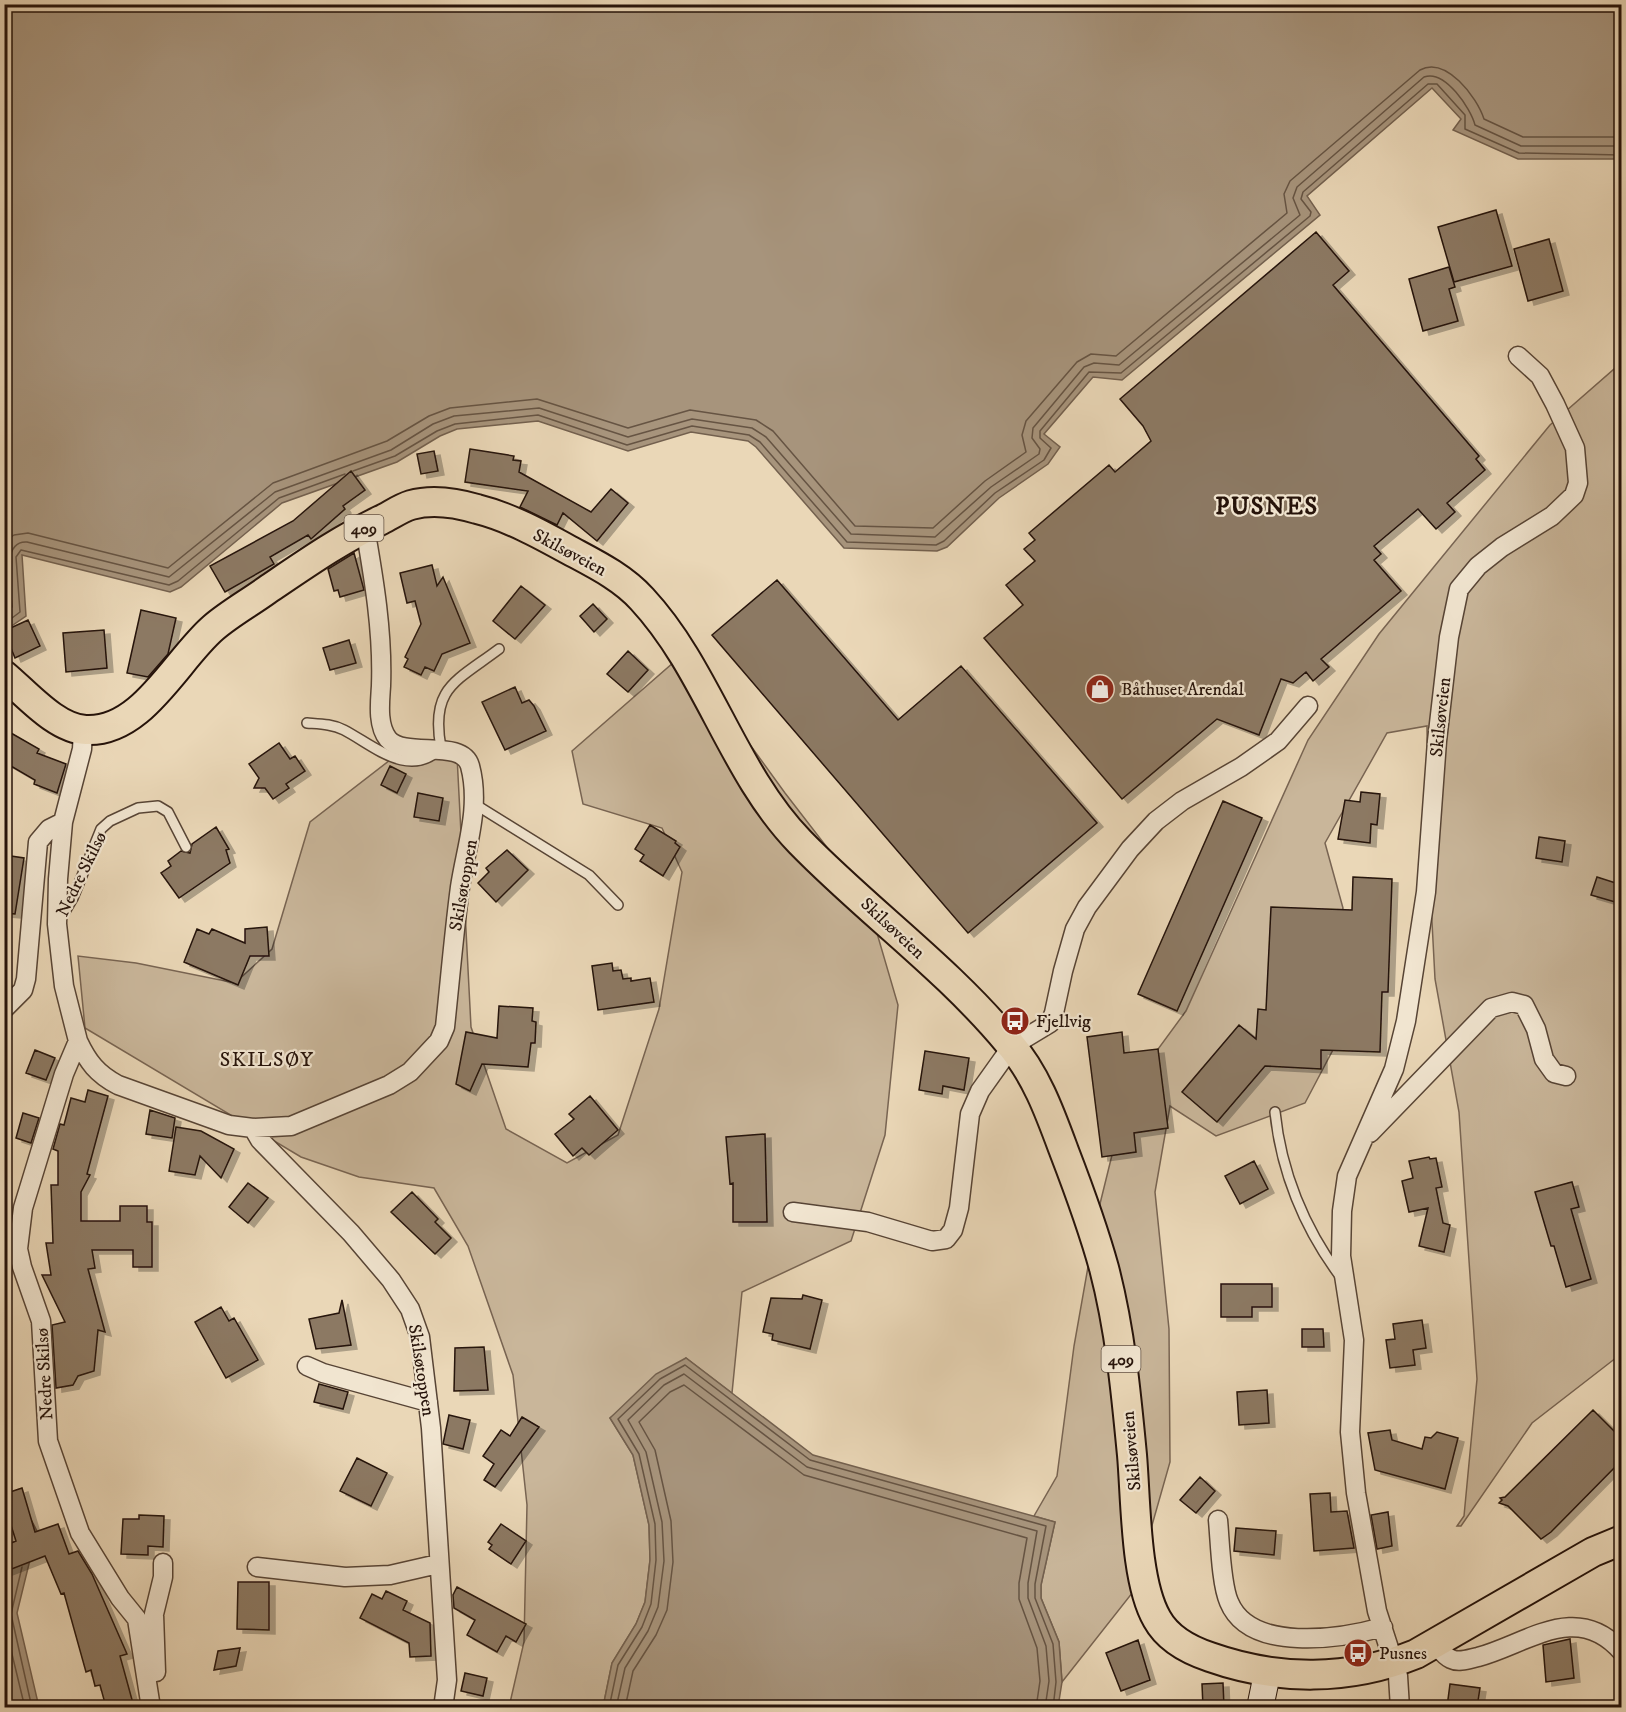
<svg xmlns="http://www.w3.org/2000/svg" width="1626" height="1712" viewBox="0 0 1626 1712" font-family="'IM FELL DW Pica',serif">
  <defs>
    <filter id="shadow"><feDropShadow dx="6" dy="4" stdDeviation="0" flood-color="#0004"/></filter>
  </defs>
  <rect width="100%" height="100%" fill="#ead7b7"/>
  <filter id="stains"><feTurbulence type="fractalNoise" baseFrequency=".00333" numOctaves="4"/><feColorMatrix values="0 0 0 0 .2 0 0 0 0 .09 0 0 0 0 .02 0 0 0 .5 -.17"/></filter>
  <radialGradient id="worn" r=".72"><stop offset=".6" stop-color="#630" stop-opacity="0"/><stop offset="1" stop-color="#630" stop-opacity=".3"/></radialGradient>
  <path fill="#c9b69a" stroke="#786452" stroke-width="1.5" d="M1621 363V1354L1532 1423 1461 1526H1457L1464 1516 1477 1379 1459 1112 1435 979 1428 846 1427 726 1387 733 1325 843 1343 908 1336 942V1044L1305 1103 1216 1136 1170 1106 1155 1192 1169 1329 1170 1462 1133 1592 1062 1682 1059 1642 1041 1598V1585L1055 1522 1034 1516 1057 1476 1074 1346 1097 1216 1128 1090 1186 1011 1308 740 1379 634 1550 425Z
    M689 649 706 684 785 793 867 899 898 1005 885 1135 851 1241 742 1292 732 1393 686 1358 610 1418 633 1455 649 1525 650 1560 645 1602 636 1624 612 1663 603 1707H509L524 1642 527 1505 513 1375 468 1246 434 1188 359 1177 301 1157 85 1028 78 956 136 963 235 983 272 949 310 822 412 743 457 756 471 1027 506 1129 567 1163 618 1135 659 1009 682 872 662 828 583 804 572 751Z"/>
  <path fill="#a7947c" stroke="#73604e" stroke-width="1.5" d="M4 5H1621V161L1616 159H1518L1453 130 1461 119 1432 88 1307 196 1320 215 1122 380 1093 377 1044 434 1060 447 1048 464 999 498 947 547 937 551 844 548 756 447 748 441 691 432 628 451 538 421 457 429 440 436 397 462 282 503 181 587 170 592 22 555 26 616 10 627 4 619Z
    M686 1358 813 1455 1055 1522 1041 1585V1598L1059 1642 1062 1682 1058 1707H603L612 1663 636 1624 645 1602 650 1560 649 1525 633 1455 610 1418 656 1374Z
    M25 1508 37 1531 17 1613 39 1707 5 1708V1514Z"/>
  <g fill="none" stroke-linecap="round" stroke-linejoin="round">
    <path stroke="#665443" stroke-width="1.5" d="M353 471 395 456 437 431 455 424 538 415 627 445 692 426 749 435 760 442 847 542 936 545 944 541 995 493 1044 460 1051 448 1040 438V431L1089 372 1121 373 1310 216 1311 212 1301 199 1303 192 1428 84H1437L1465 115V129L1519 153 1622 155
      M4 542 14 535 28 533 168 568 273 483 387 441 429 416 450 408 537 399 628 428 690 410 756 420 773 431 855 526 933 528 985 481 1026 452 1022 435 1026 421 1077 362 1091 354 1116 356 1287 213 1284 194 1290 181 1420 70C1446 56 1477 97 1484 119L1523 137H1622
      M4 609 12 607C11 589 0 540 27 542L169 577 275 492 391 450 433 424 454 416 539 408 628 437 692 419 752 428 766 437 851 534 935 537 991 487 1039 454 1040 449 1032 438 1033 428 1084 367 1094 363 1119 365 1300 215 1293 198 1297 187 1424 77C1445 69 1471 109 1475 125L1521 146H1622
      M4 616 12 618 20 612 16 557 21 550 169 585 178 581 279 498 345 474
      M22 1567 11 1614 32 1708
      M4 1621 25 1708
      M609 1708 618 1665 642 1627 651 1604 656 1560 655 1524 639 1454 618 1419 660 1379 685 1365 810 1460 1046 1526 1035 1584V1598L1053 1644 1056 1682 1053 1708
      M616 1708 625 1668 648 1631 658 1607 664 1561 662 1522 646 1452 628 1420 664 1385 684 1374 807 1467 1037 1531 1028 1583V1598L1046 1646 1049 1681 1045 1708
      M625 1708 633 1671 656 1635 667 1610 673 1562 671 1521 655 1450 639 1422 670 1392 684 1385 804 1475 1027 1538 1019 1583V1599L1037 1648 1040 1681 1036 1708"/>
  </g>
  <path fill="#8c7964" stroke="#26130a" stroke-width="1.5" filter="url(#shadow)" d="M1496 210 1512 266 1454 282 1438 227Z
    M1316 232 1349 271 1333 285 1479 456 1476 459 1485 470 1447 503 1455 512 1436 529 1418 509 1374 546 1381 554 1374 560 1401 591 1321 659 1329 667 1313 681 1306 672 1293 683 1281 679 1259 735 1217 719 1122 799 984 638 1023 605 1006 585 1035 561 1024 549 1035 540 1029 533 1109 465 1115 472 1151 441 1143 426 1120 399Z
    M1549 239 1563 291 1528 301 1514 249Z
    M1449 267 1455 287 1449 289 1458 321 1423 331 1409 279Z
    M470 449 514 456 513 460 521 461 519 472 591 512 611 489 628 503 597 541 563 513 557 525 520 507 528 491 465 482Z
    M434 451 438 471 421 474 417 454Z
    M351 471 365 490 343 506 345 509 311 539 308 535 270 557 274 564 225 592 210 566 293 521Z
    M354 553 364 590 340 597 338 590 334 591 328 569Z
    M432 565 437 586 443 577 470 643 442 654 434 671 425 667 421 675 404 667 408 659 405 657 421 624 415 601 407 603 400 573Z
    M777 580 898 720 961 666 1097 823 968 933 712 635Z
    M521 586 545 605 515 639 493 621Z
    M593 604 607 619 594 632 580 616Z
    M141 610 176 618 168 654 148 677 127 673Z
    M28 620 40 646 15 658 4 631Z
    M104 630 107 668 66 672 63 633Z
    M349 640 356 663 330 670 323 648Z
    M628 651 648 670 628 692 607 674Z
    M515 687 522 703 529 700 534 706 546 731 505 750 482 702Z
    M4 729 39 749 37 753 66 764 57 793 34 784 35 780 4 762Z
    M279 743 290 759 295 756 305 771 286 784 289 788 273 799 265 788H254L259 778 249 764Z
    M390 766 406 774 397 793 381 785Z
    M1361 792 1380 794 1377 825 1371 824 1370 843 1338 839 1345 800 1360 802Z
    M418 793 443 798 439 821 414 817Z
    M1223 801 1262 818 1177 1011 1138 994Z
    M650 825 676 841 675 843 680 847 663 876 640 861 644 855 635 849Z
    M216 827 229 849 226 850 230 863 179 898 161 873 171 866 168 861 181 851 190 853 192 844Z
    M1539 837 1565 841 1562 862 1536 858Z
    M507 850 528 870 496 902 478 883 489 872 486 868Z
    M4 855 24 858 15 914 4 913Z
    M1353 877 1392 879 1388 992H1382L1380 1052 1321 1050V1069L1265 1066 1217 1122 1182 1092 1239 1025 1256 1039 1258 1009 1266 1010 1271 907 1352 910Z
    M1597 877 1622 885V904L1591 895Z
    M267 927 269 956H250L238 985 184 962 197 929 209 934 212 929 245 943V929Z
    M612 963 613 971 621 970 623 979 631 978V981L650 978 654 1002 598 1010 592 966Z
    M499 1006 533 1008 532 1021 536 1022 535 1043H531L528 1067 482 1064 470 1091 456 1084 466 1032 497 1038Z
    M1122 1032 1124 1053 1158 1049 1168 1128 1134 1133 1136 1152 1102 1157 1087 1037Z
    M35 1050 55 1058 46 1080 26 1073Z
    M925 1051 969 1058 964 1090 943 1086 942 1094 919 1090Z
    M88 1090 108 1096 87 1174 90 1175 81 1192V1221H120V1206H147V1222H152V1267H133V1250H92L95 1268 88 1269 105 1332 98 1330 94 1371 78 1376 73 1385 56 1388 52 1325 65 1322 42 1275H51L46 1243H53L51 1185H58V1151L53 1149 60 1124 64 1125 71 1098 85 1102Z
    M590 1096 618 1130 589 1155 582 1148 573 1156 555 1134 574 1119 569 1114Z
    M150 1110 175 1118 172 1138 146 1134Z
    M23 1113 39 1118 31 1143 16 1138Z
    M176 1127 201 1131 234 1149 221 1178 200 1156 195 1175 169 1171Z
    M765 1134 767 1222H733V1183L730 1184 726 1137Z
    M1429 1157 1430 1159 1436 1158 1442 1187 1436 1188 1443 1223 1450 1225 1444 1252 1419 1246 1428 1208 1409 1212 1402 1181 1413 1178 1409 1161Z
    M1254 1161 1268 1189 1240 1204 1225 1176Z
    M1572 1182 1579 1207 1571 1209 1591 1279 1566 1287 1554 1246H1551L1535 1192Z
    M248 1183 268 1198 248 1223 229 1207Z
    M412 1192 438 1219 435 1222 451 1238 435 1254 391 1212Z
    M1221 1284H1272V1307H1252V1317H1221Z
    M803 1295 822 1300 810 1349 772 1340 773 1334 763 1332 771 1298 802 1299Z
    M342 1300 351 1345 316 1349 309 1319 339 1313Z
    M221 1307 229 1321 234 1318 258 1360 226 1378 195 1322Z
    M1422 1320 1426 1348 1413 1350 1415 1365 1390 1368 1386 1340 1395 1339 1393 1324Z
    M1302 1329H1323L1324 1347H1302Z
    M484 1347 488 1390 454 1391 455 1348Z
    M319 1384 348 1392 343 1409 314 1402Z
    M1267 1390 1269 1423 1239 1425 1237 1392Z
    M1593 1410 1622 1439V1460L1551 1532 1541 1539 1508 1506 1499 1503 1502 1500 1500 1498 1505 1497Z
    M449 1415 470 1420 463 1449 443 1444Z
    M522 1417 539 1427 495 1487 484 1480 494 1464 483 1456 501 1430 510 1436Z
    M1390 1430 1392 1440 1422 1449 1425 1437 1431 1438 1437 1432 1458 1438 1445 1489 1375 1470 1368 1433Z
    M357 1458 387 1473 371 1506 340 1491Z
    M1200 1477 1215 1491 1196 1513 1180 1500Z
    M22 1488 35 1532 58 1524 69 1554 78 1551 92 1574 127 1654 120 1656 134 1707H106L100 1685 95 1686 91 1670 86 1672 64 1593 61 1594 45 1556 4 1572V1546L16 1541 4 1503V1494Z
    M1330 1493 1331 1512 1347 1511 1354 1548 1314 1551 1310 1494Z
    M1388 1512 1392 1546 1377 1549 1371 1515Z
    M139 1515 164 1516 163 1547 148 1546V1555L121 1554 123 1519H139Z
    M501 1524 526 1541 511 1564 489 1549 492 1545 488 1542Z
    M1236 1528 1276 1531 1274 1555 1234 1551Z
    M238 1582H269V1630L237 1629Z
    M457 1587 526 1624 516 1642 506 1636 497 1652 467 1635 475 1620 454 1608 453 1595Z
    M386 1591 407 1601 403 1610 430 1623 431 1656 410 1657 409 1643 360 1618 372 1594 382 1599Z
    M1570 1639 1574 1678 1546 1682 1543 1645Z
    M1138 1640 1150 1680 1121 1691 1106 1653Z
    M240 1648 236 1666 214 1670 218 1651Z
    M465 1673 487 1678 483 1696 461 1691Z
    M1223 1683 1224 1707H1203L1202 1684Z
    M1450 1684 1480 1688 1477 1707H1447Z"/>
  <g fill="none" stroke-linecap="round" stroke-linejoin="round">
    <g stroke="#574435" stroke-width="12">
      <path id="service" d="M307 723C320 724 332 724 344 730 373 745 409 780 441 748 430 688 455 682 499 649
        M473 803 589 875 618 905
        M60 920 73 898 101 829 110 821 138 808 158 806 168 812 186 847
        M1275 1112C1281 1171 1304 1228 1340 1276"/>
    </g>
    <g stroke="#574435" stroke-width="21">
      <path id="minor" d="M83 731 82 749 63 822 58 879 57 924 64 986 78 1041 64 1074 23 1208 18 1249 22 1267 41 1321 48 1441 80 1533 120 1598 137 1619 151 1708
        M4 1009 23 990 26 979 38 842 49 829 63 822
        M78 1041C88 1062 97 1074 118 1085L229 1125 253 1128 260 1140 351 1233 391 1280 410 1309 420 1337 431 1428 447 1680 443 1708
        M253 1128 291 1126 389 1085 410 1072 439 1041 445 1027C450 980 454 933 460 887 466 847 481 807 470 766 462 738 405 759 388 739 377 725 380 702 381 686 383 633 374 579 365 528
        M1370 1133 1491 1008 1512 1002 1524 1005 1536 1029 1544 1059 1554 1073 1566 1076
        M793 1212 868 1222 932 1241 946 1239 953 1230 959 1208 970 1114 980 1091 1012 1046 1050 1023 1054 1013 1063 971 1075 929 1087 907 1130 849 1156 821 1182 801 1241 767 1278 741 1308 706
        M307 1366 323 1373 428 1402
        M1218 1520C1220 1541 1221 1584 1229 1602 1250 1653 1340 1639 1383 1627
        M257 1567 345 1577 390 1575 438 1564
        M1435 1643C1440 1649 1444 1656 1451 1659 1459 1663 1469 1659 1478 1657 1527 1644 1577 1600 1622 1652
        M156 1672 154 1614 163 1577V1563
        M1400 1708 1398 1676 1377 1611 1356 1493 1350 1432 1354 1340 1341 1256 1342 1211 1347 1176 1394 1069 1406 1021 1426 892 1437 741 1449 637 1459 589 1478 566 1502 547 1552 516 1574 495 1578 483 1575 448 1555 404 1540 376 1518 356"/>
    </g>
    <g stroke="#26130a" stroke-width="28">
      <path id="secondary" d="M1260 1708 1267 1674"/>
    </g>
    <g stroke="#26130a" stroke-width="32">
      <path id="primary" d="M4 675C27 694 56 729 86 730 142 733 176 660 213 628 229 614 249 603 267 590 304 565 341 539 381 520 391 515 401 508 411 505 432 499 457 503 477 509 509 517 540 534 569 550 595 564 622 577 642 599 708 670 732 772 800 842 867 911 947 968 1009 1043 1036 1074 1050 1113 1064 1151 1079 1190 1093 1228 1104 1268 1120 1329 1126 1392 1132 1455 1136 1501 1135 1581 1157 1619 1168 1639 1189 1650 1210 1657 1278 1681 1349 1681 1416 1654L1593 1552 1622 1540"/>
    </g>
    <use href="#service" stroke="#f1e5d0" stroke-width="9"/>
    <use href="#minor" stroke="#f1e5d0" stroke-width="18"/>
    <use href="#secondary" stroke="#f1e5d0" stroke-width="26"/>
    <use href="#primary" stroke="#ead7b7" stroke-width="28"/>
  </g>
  <defs>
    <g id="shop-disc" transform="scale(1.5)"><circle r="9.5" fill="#8f2418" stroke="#f1e5d0"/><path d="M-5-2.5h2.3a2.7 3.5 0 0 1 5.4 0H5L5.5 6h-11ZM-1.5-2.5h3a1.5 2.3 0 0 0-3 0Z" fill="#fff"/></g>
    <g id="bus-disc" transform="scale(1.5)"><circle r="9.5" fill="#8f2418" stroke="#f1e5d0"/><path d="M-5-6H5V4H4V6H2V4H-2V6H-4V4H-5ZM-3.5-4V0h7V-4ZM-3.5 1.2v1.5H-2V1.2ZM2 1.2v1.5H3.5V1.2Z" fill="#fff"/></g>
  </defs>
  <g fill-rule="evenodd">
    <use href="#shop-disc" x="1100" y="689"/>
    <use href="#bus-disc" x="1015" y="1021"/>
    <use href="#bus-disc" x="1358" y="1653"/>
  </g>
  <g text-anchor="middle" stroke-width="4.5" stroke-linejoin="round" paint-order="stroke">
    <g fill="#f1e5d0" stroke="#635245" stroke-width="1.5">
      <rect x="344.5" y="515" width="39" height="26" rx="4.5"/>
      <rect x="1101.5" y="1346" width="39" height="26" rx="4.5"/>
    </g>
    <g font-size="16" font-weight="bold" fill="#26130a">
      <text x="364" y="534">409</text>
      <text x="1121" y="1365">409</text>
    </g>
    <g font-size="18" fill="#26130a" stroke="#f1e5d0">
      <text transform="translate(570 552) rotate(28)" y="6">Skilsøveien</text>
      <text transform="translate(1440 717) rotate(-84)" y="6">Skilsøveien</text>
      <text transform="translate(81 874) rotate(-64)" y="6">Nedre Skilsø</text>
      <text transform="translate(463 885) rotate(-80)" y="6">Skilsøtoppen</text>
      <text transform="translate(893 928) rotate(43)" y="6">Skilsøveien</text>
      <text transform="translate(422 1370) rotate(81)" y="6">Skilsøtoppen</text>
      <text transform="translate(44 1374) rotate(-93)" y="6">Nedre Skilsø</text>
      <text transform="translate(1131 1451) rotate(-95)" y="6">Skilsøveien</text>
    </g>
    <g font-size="18" fill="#26130a" stroke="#f1e5d0" text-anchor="start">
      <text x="1121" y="695">Båthuset Arendal</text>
      <text x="1036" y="1027">Fjellvig</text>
      <text x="1379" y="1659">Pusnes</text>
    </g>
    <g font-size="20" letter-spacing="1.5" fill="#26130a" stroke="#f1e5d0">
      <text x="267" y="1066">SKILSØY</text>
    </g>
    <g font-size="24" font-weight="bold" letter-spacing="1.5" fill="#26130a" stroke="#f1e5d0">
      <text x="1267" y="514">PUSNES</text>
    </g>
  </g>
  <rect width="1626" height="1712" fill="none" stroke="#ead7b7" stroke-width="24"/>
  <rect x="6" y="6" width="1614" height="1700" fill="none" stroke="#26130a" stroke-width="3"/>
  <rect x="12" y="12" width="1602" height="1688" fill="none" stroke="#26130a" stroke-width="1.5"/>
  <rect width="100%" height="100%" filter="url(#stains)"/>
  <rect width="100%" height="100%" fill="url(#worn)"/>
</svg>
